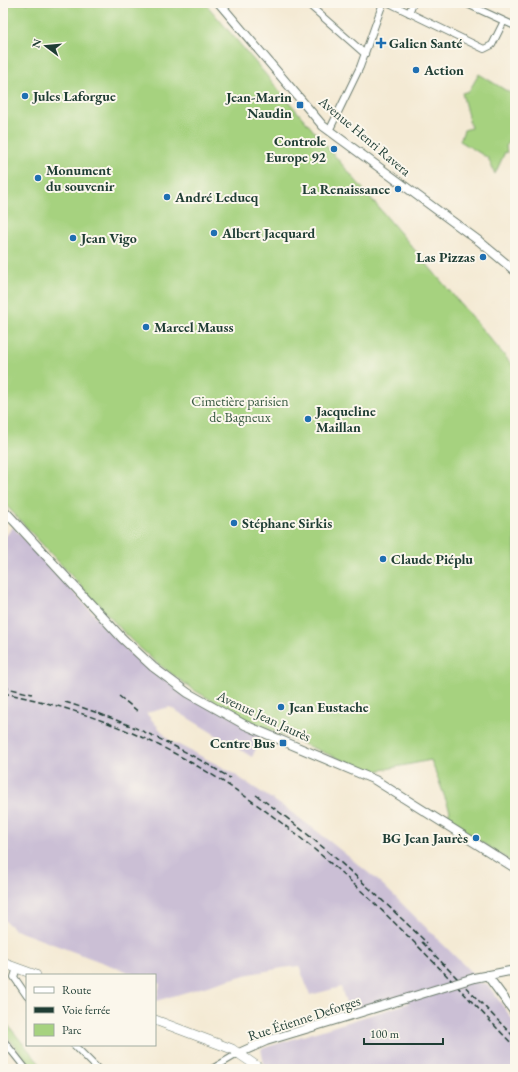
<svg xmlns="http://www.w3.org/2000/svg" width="518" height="1072" viewBox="0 0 518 1072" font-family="'EB Garamond',serif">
  <rect width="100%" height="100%" fill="#fbf7ec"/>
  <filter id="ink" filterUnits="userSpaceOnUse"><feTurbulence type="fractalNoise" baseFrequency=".025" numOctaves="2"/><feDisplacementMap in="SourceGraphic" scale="8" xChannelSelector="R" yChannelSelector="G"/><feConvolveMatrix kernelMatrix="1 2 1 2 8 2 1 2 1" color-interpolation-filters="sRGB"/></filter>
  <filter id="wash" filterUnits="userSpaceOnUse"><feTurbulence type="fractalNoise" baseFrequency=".012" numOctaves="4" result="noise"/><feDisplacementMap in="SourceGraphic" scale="16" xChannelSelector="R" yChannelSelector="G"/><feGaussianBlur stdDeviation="0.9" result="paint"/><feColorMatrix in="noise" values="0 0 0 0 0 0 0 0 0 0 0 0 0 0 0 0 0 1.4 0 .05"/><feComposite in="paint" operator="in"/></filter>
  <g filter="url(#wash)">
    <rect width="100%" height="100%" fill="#f4ead4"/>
    <path fill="#cbbfd5" d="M13 527 127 650 162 677 263 734 252 757 170 707 146 713 169 740 226 769 287 809 318 832 381 883 473 974 476 982 487 984 515 1023V1069H271L264 1064 261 1049 409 1003 399 997 349 1013 341 987 310 995 299 966 282 968 245 975 156 1001 160 984 155 982V975H136L15 930 3 919V537L6 536Z"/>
    <path fill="#a6d27f" stroke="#62885a" d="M3 3H205L515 368V864L445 819 450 811 431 760 371 772 248 721 192 689 157 663 131 640 3 502Z
      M479 74 515 96V128L506 146 507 153 505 152 495 174 488 158 460 141 464 130 471 128 462 93 469 91Z
      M3 1019 44 1069H33L3 1031Z"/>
  </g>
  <g filter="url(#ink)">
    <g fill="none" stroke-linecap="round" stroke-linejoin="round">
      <g stroke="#6a7a6c" stroke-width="8">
        <path id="minor" d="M307 3 365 54
          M389 3 484 49 492 45 504 21
          M465 3 515 26
          M409 13 413 3
          M331 127 360 67 383 3
          M17 968 14 977 27 996
          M3 1040 26 1069
          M74 1045 98 1069
          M212 1069 239 1053"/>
      </g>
      <g stroke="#6a7a6c" stroke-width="10">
        <path id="tertiary" d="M219 3 323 126 479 241 515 271
          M3 509 122 638 153 667 188 693 245 725 375 780 515 868
          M487 975 515 1013
          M474 978 515 970
          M239 1053 266 1041 408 998"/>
      </g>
      <g stroke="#6a7a6c" stroke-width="10">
        <path id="secondary" d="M3 963 36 975
          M155 1020 232 1049 261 1069"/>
      </g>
      <use href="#minor" stroke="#fff" stroke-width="6"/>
      <use href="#tertiary" stroke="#fff" stroke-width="8"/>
      <use href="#secondary" stroke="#fff" stroke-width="9"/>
      <path stroke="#1f3d34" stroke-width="1.5" stroke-dasharray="6 3" stroke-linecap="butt" d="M3 687 32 694
        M3 693C228 736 365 890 515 1047
        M119 696 140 713
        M65 702C123 720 178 745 230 778
        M256 795C318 839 373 891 427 943
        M422 942 515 1038"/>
      <g stroke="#6a7a6c" stroke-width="10" stroke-linecap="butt">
        <path id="tertiary-bridge" d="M408 998 474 978"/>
      </g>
      <use href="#tertiary-bridge" stroke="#fff" stroke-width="8"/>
    </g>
  </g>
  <g fill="#1f6fb2" stroke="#fbf7ec" stroke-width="1.5">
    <path d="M379 37h4v4h4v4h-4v4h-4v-4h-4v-4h4z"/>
    <circle cx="416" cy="70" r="4"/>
    <circle cx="25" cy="96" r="4"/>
    <rect x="296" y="101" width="8" height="8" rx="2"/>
    <circle cx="334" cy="149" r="4"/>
    <circle cx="38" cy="178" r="4"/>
    <circle cx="398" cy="189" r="4"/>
    <circle cx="167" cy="197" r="4"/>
    <circle cx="214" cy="233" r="4"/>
    <circle cx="73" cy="238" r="4"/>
    <circle cx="483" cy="257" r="4"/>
    <circle cx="146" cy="327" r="4"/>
    <circle cx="308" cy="419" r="4"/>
    <circle cx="234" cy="523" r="4"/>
    <circle cx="383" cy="559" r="4"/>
    <circle cx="281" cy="707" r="4"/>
    <rect x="279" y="739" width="8" height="8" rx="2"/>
    <circle cx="476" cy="838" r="4"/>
  </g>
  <g text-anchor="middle" stroke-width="4" stroke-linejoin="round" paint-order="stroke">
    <g font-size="14" font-weight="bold" fill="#1f3d34" stroke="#fbf7ec" text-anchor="start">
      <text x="389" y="48">Galien Santé</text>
      <text x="424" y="75">Action</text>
      <text x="33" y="101">Jules Laforgue</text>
      <text x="292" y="102" text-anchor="end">Jean-Marin<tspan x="292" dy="16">Naudin</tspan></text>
      <text x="326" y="146" text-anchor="end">Controle<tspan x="326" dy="16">Europe 92</tspan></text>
      <text x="46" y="175">Monument<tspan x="46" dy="16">du souvenir</tspan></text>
      <text x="390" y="194" text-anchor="end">La Renaissance</text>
      <text x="175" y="202">André Leducq</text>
      <text x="222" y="238">Albert Jacquard</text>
      <text x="81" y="243">Jean Vigo</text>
      <text x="475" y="262" text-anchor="end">Las Pizzas</text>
      <text x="154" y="332">Marcel Mauss</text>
      <text x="316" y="416">Jacqueline<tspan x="316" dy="16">Maillan</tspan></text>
      <text x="242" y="528">Stéphane Sirkis</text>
      <text x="391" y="564">Claude Piéplu</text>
      <text x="289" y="712">Jean Eustache</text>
      <text x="275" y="748" text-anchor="end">Centre Bus</text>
      <text x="468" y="843" text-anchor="end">BG Jean Jaurès</text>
    </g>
    <g font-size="14" fill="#1f3d34" stroke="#fbf7ec">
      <text transform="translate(365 136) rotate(40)" y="5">Avenue Henri Ravera</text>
      <text transform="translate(264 716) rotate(25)" y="5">Avenue Jean Jaurès</text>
      <text transform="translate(304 1018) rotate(-18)" y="5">Rue Étienne Deforges</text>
    </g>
    <g font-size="14" fill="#3a5b43" stroke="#fbf7ec">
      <text x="240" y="406">Cimetière parisien<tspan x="240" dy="16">de Bagneux</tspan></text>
    </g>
  </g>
  <rect width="518" height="1072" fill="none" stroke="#fbf7ec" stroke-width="16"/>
  <rect x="26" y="974" width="130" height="72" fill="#fbf7ec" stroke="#a3ada2"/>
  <rect x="34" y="987" width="20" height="6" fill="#ffffff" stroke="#a3ada2"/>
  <text x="62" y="994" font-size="12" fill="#1f3d34">Route</text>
  <rect x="34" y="1007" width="20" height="6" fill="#1f3d34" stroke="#a3ada2"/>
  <text x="62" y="1014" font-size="12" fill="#1f3d34">Voie ferrée</text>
  <rect x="34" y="1024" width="20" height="12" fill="#a6d27f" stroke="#a3ada2"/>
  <text x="62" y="1034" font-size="12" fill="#1f3d34">Parc</text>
  <g transform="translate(46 46) rotate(286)" stroke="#fbf7ec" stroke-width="3" paint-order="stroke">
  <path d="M0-3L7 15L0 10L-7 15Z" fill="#1f3d34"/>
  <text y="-6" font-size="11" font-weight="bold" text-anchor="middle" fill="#1f3d34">N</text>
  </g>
  <path d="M364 1038v6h79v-6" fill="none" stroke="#1f3d34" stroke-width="2"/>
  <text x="370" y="1038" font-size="12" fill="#1f3d34" stroke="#fbf7ec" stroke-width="3" paint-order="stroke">100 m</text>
</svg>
